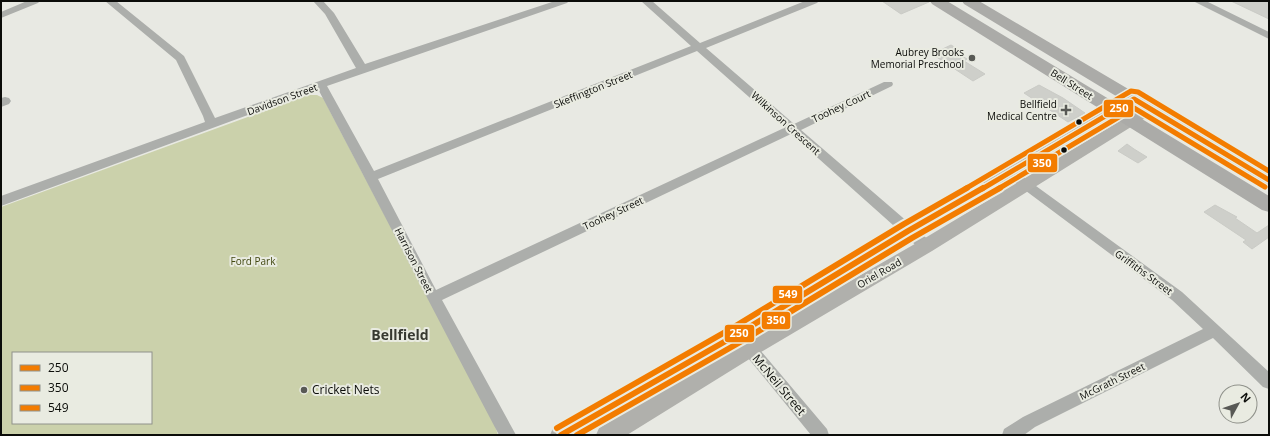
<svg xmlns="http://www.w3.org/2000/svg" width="1270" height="436" viewBox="0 0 1270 436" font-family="'Open Sans',sans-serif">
  <rect width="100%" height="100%" fill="#e8e9e3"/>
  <path fill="#cbd1ab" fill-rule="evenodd" d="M308 95H317L323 98 494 423 498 435H1V207ZM13 353H151V423H13Z"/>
  <path fill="#cecfca" stroke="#cacbc6" d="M882 1H929V2L901 14Z
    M1231 1H1269V19Z
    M951 45 963 52 959 54 967 59 964 61 985 74 973 81 932 54Z
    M1039 85 1063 98 1085 113 1068 122 1024 93Z
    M1127 144 1134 149 1147 157 1138 163 1118 151Z
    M1215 205 1237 217 1235 218 1257 233 1269 225V237L1252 249 1243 242 1246 240 1204 212Z"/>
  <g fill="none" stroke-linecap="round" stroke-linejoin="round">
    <path fill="#acaeab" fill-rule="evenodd" d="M27 1H40L38 3 1 18V12Z
      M105 1H116L184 56 215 118 356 68 325 14 313 1H323L334 13 365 64 555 1H569L567 3 327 86 374 171 691 46 641 1H652L700 43 805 1H819L817 3 706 48 794 124 884 82H892L893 84 892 86 801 130 931 242 933 246 931 250 926 251 921 250 791 134 442 300 516 435H499C438 320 379 204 318 89L1 206V196L205 122 203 116 176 60ZM697 51 784 128 436 290 378 179Z
      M1193 1H1206L1269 32V39Z
      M5 97 9 98 11 101 9 104 1 107V98Z
      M1010 169 1014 170 1182 292 1269 372V389L1263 387 1213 338 1035 427 1024 435H1002L1004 429 1023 417 1203 329 1172 300 1006 176 1004 173 1006 170Z
      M744 335 749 337 827 429 829 435H811L739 347 737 342 739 337Z"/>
    <path fill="#b0b0ac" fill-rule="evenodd" d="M1134 94 1139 96 1141 99 1139 102 1016 177 914 236 745 340 581 435H550L553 428 731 328 902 226 1004 169 1129 96Z
      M1150 104 1155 106 1157 109 1155 112 932 251 756 355 627 435H596L599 428 742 343 920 241 1145 106Z"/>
    <path fill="#ababa8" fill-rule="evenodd" d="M930 1H947L1269 196V212L1262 210 932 4Z
      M962 1H979L1269 172V187L1263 185 964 4Z"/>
    <g stroke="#e9ebe1" stroke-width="8">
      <path id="bus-1-far1" d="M982 189 1134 99 1269 180"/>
    </g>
    <g stroke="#e9ebe1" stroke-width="10">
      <path id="bus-1" d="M561 435 738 334 908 231 983 188"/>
    </g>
    <g stroke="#e9ebe1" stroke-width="8">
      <path id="bus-2-far1" d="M998 189 1134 108 1265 187"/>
    </g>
    <g stroke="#e9ebe1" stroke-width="10">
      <path id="bus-2" d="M577 435 742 341 912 238 1000 188"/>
    </g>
    <g stroke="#e9ebe1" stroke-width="8">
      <path id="bus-3-far1" d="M965 189 1131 91 1138 92 1269 171"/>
    </g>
    <g stroke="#e9ebe1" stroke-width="10">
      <path id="bus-3" d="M557 428 734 327 904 224 967 188"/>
    </g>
    <use href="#bus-1-far1" stroke="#f37c00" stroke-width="5"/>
    <use href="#bus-1" stroke="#f37c00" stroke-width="6"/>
    <use href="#bus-2-far1" stroke="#f37c00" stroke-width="5"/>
    <use href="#bus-2" stroke="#f37c00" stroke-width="6"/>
    <use href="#bus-3-far1" stroke="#f37c00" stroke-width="5"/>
    <use href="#bus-3" stroke="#f37c00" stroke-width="6"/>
  </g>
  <g fill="#585955" stroke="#e9ebe1" stroke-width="1.5">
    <circle cx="972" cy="58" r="4"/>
    <path d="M1064 104h4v4h4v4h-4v4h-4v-4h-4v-4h4z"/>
    <circle cx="304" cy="390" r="4"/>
  </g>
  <g fill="#0b0c09" stroke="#e9ebe1" stroke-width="1.5">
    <circle cx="1079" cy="122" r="3.5"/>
    <circle cx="1064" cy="150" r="3.5"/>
  </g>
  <g text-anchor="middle" stroke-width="4" stroke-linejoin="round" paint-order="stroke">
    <g font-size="10" fill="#0b0c09" stroke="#e9ebe1" text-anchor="end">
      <text x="964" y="56">Aubrey Brooks<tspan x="964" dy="12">Memorial Preschool</tspan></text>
      <text x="1057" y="108">Bellfield<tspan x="1057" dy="12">Medical Centre</tspan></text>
    </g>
    <g font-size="10" fill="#0b0c09" stroke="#e9ebe1">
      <text transform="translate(1072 84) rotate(32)" y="4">Bell Street</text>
      <text transform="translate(593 89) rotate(-22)" y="4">Skeffington Street</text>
      <text transform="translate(282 99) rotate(-20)" y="4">Davidson Street</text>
      <text transform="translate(841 106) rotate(-25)" y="4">Toohey Court</text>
      <text transform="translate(786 123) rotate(42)" y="4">Wilkinson Crescent</text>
      <text transform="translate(613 213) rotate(-25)" y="4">Toohey Street</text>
      <text transform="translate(414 260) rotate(63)" y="4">Harrison Street</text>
      <text transform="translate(1144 272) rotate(36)" y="4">Griffiths Street</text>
      <text transform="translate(879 273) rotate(-30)" y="4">Oriel Road</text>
      <text transform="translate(1112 381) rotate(-26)" y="4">McGrath Street</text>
    </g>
    <g font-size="10" fill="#424811" stroke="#e9ebe1">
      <text x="253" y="265">Ford Park</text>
    </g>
    <g font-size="12" fill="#0b0c09" stroke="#e9ebe1">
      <text transform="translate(779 385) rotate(50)" y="4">McNeil Street</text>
    </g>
    <g font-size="12" fill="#0b0c09" stroke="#e9ebe1" text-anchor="start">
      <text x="312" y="394">Cricket Nets</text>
    </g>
    <g font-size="14" font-weight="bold" fill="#373931" stroke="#e9ebe1">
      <text x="400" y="340">Bellfield</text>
    </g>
  </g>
  <g stroke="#e9ebe1" stroke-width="1.5">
    <rect x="1103" y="99" width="31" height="19" rx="4" fill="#f37c00"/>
    <rect x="1027" y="153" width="31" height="20" rx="4" fill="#f37c00"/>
    <rect x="772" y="285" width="31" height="19" rx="4" fill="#f37c00"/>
    <rect x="761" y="311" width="30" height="19" rx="4" fill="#f37c00"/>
    <rect x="724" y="324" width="31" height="19" rx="4" fill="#f37c00"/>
  </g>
  <g font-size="11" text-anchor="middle" font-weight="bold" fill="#fff">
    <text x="1119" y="112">250</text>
    <text x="1042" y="167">350</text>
    <text x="788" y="298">549</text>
    <text x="776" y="324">350</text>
    <text x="739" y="337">250</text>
  </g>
  <rect width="1270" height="436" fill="none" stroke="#0b0c09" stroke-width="4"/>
  <rect x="12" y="352" width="140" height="72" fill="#e9ebe1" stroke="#90928b"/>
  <rect x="20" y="365" width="20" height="6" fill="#f37c00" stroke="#90928b"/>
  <text x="48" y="372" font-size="12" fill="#0b0c09">250</text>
  <rect x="20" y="385" width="20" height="6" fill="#f37c00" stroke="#90928b"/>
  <text x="48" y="392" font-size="12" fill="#0b0c09">350</text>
  <rect x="20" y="405" width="20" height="6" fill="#f37c00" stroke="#90928b"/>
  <text x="48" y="412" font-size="12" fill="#0b0c09">549</text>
  <g transform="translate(1238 404) rotate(50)"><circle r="19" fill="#e9ebe1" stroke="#90928b"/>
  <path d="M0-3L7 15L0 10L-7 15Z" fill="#585955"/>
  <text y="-6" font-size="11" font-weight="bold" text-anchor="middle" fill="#0b0c09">N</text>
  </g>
</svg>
